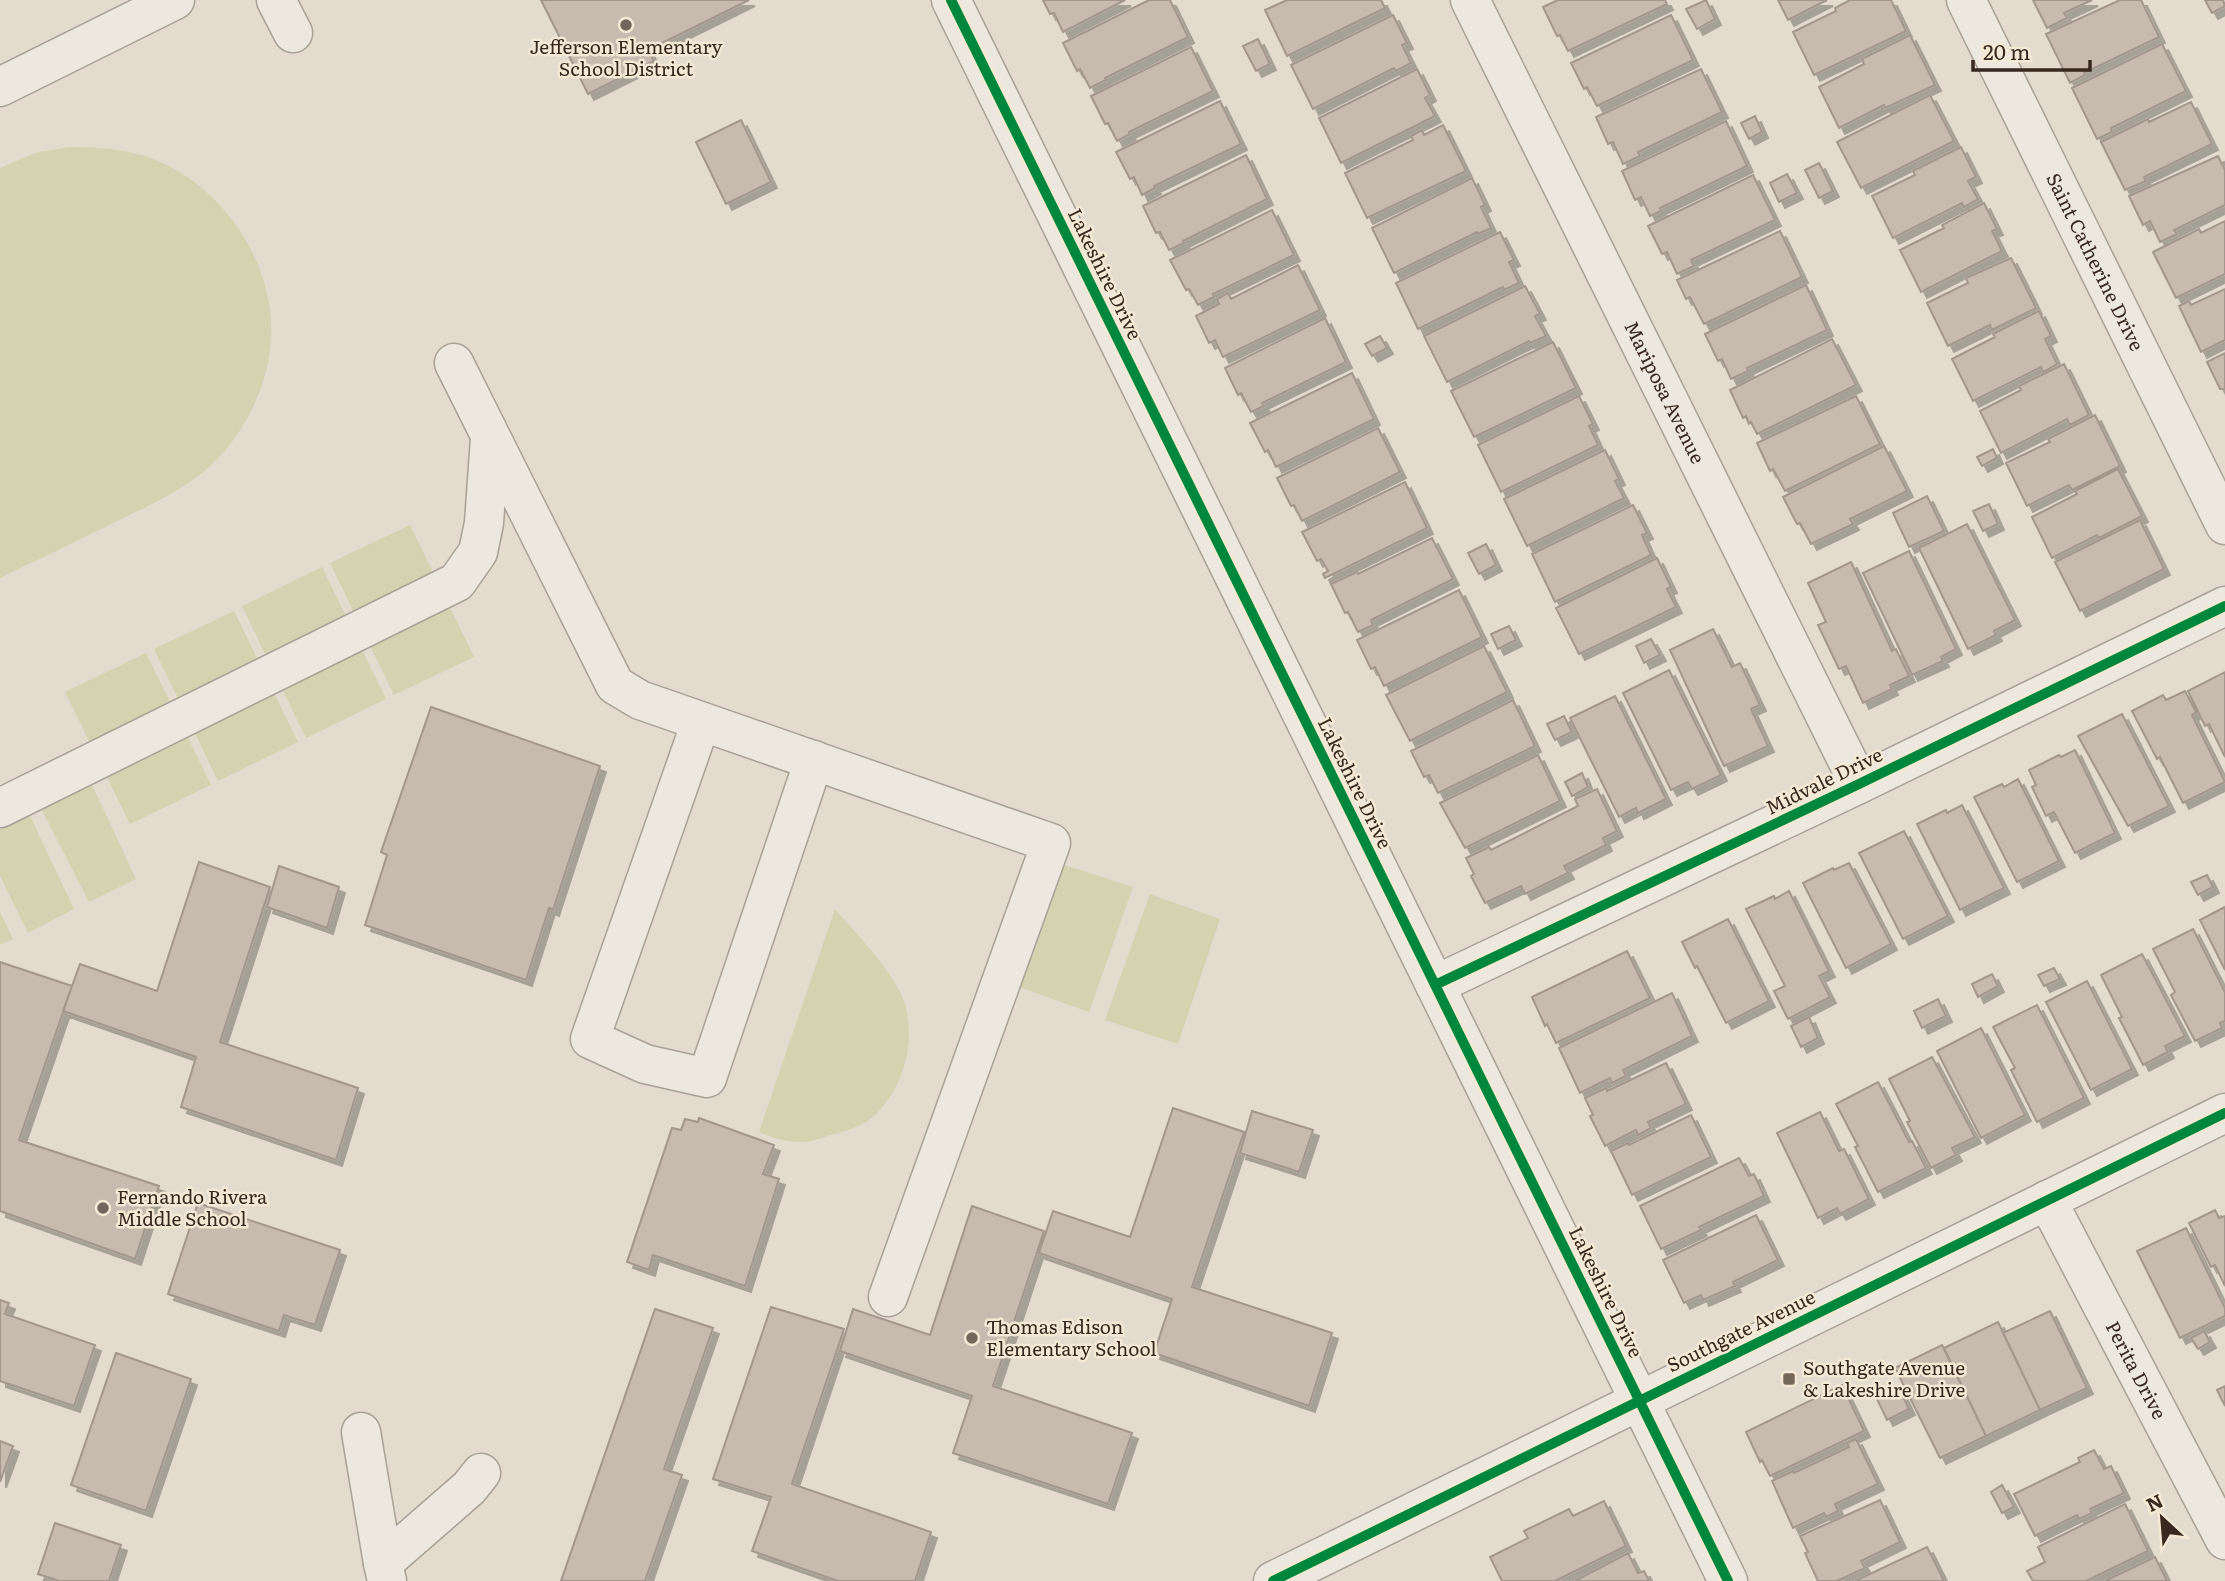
<svg xmlns="http://www.w3.org/2000/svg" width="2225" height="1581" viewBox="0 0 2225 1581" font-family="Literata,serif">
  <defs>
    <filter id="shadow"><feDropShadow dx="6" dy="6" stdDeviation="0" flood-color="#0004"/></filter>
  </defs>
  <rect width="100%" height="100%" fill="#e3dbce"/>
  <path fill="#d4d2b1" d="M69 147C103 147 137 150 167 165 230 197 275 268 271 339 269 380 249 424 222 454 194 486 152 504 115 522 76 541 38 560 0 578V168L35 153Z
    M410 525 474 657 394 695 330 563Z
    M322 567 386 699 306 738 242 606Z
    M234 611 298 742 218 781 154 649Z
    M146 653 211 785 130 824 65 692Z
    M92 785 136 879 89 902 41 808Z
    M29 814 74 909 28 933 0 876V827Z
    M1061 864 1133 887 1089 1012 1019 987Z
    M1150 894 1220 919 1178 1044 1105 1020Z
    M835 909C857 935 898 975 906 1008 915 1045 903 1089 874 1116 863 1126 845 1131 831 1135 821 1138 810 1143 800 1142 785 1142 772 1137 759 1132Z
    M0 912 13 939 0 945Z"/>
  <path fill="#c7baaf" stroke="#a3978d" stroke-width="2" filter="url(#shadow)" d="M541 0H749L648 50 654 61 588 94Z
    M1043 0H1125L1063 32 1054 13 1050 14Z
    M1149 0H1170L1188 37 1105 78 1106 80 1090 88 1080 69 1077 71 1063 43Z
    M1287 0H1381L1385 8 1287 56 1265 10Z
    M1558 0H1665L1667 4 1568 51 1560 35 1557 36 1543 7Z
    M1706 0 1715 19 1697 29 1686 9Z
    M1778 0H1827L1788 20Z
    M1850 0H1891L1906 31 1814 75 1793 32 1836 11 1835 8Z
    M2033 0H2092L2064 13 2067 18 2047 28Z
    M2120 0H2141L2159 37 2084 73 2085 75 2070 83 2046 34Z
    M2205 0H2223L2225 6 2212 13Z
    M1393 15 1407 43 1402 45 1411 63 1396 71 1394 68 1313 109 1291 65Z
    M1671 15 1693 60 1597 106 1587 87 1584 89 1571 63Z
    M1910 35 1935 85 1885 108 1884 105 1839 128 1819 87 1864 64 1862 59Z
    M1258 39 1270 64 1256 71 1243 46Z
    M2162 44 2186 91 2111 128 2112 132 2097 139 2072 88Z
    M1191 47 1213 91 1129 132 1130 134 1117 141 1108 123 1105 124 1091 96Z
    M1417 69 1430 95 1425 98 1435 116 1341 163 1319 118Z
    M1701 69 1722 112 1638 152 1640 156 1623 164 1613 142 1608 144 1596 117Z
    M1930 95 1954 141 1861 188 1837 142Z
    M1220 101 1241 144 1154 186 1155 188 1142 195 1134 177 1130 179 1116 152Z
    M2191 102 2212 144 2144 177 2146 181 2125 190 2101 142 2148 119 2149 122Z
    M1755 116 1762 132 1749 139 1741 123Z
    M741 120 771 182 726 204 696 142Z
    M1726 121 1747 166 1660 208 1661 211 1650 216 1641 197 1635 200 1622 171Z
    M1443 125 1466 171 1367 218 1345 173 1413 140 1411 136 1422 130 1424 135Z
    M1961 147 1976 177 1968 181 1978 199 1964 207 1962 203 1893 238 1872 196 1915 175 1913 171Z
    M1246 155 1267 199 1183 241 1184 243 1169 250 1160 232 1156 233 1143 206Z
    M2218 156 2225 170V205L2174 230 2177 234 2160 242 2150 221 2143 225 2129 196Z
    M1819 163 1833 191 1819 198 1805 170Z
    M1787 174 1797 193 1779 202 1770 183Z
    M1753 175 1775 220 1691 260 1694 266 1677 274 1667 252 1662 254 1648 226Z
    M1472 178 1485 205 1481 207 1491 228 1478 234 1477 232 1394 273 1372 228Z
    M1984 203 1997 229 1992 231 2002 251 1921 292 1900 250 1944 228 1942 225Z
    M1272 210 1294 255 1213 294 1214 297 1198 305 1189 289 1186 290 1170 260Z
    M2225 221V274L2176 298 2153 252 2199 229 2201 233Z
    M1780 231 1802 277 1704 324 1690 297 1686 299 1677 280Z
    M1500 232 1514 260 1509 262 1519 283 1504 290 1503 287 1418 329 1396 283Z
    M2011 258 2036 308 1992 330 1990 325 1948 346 1927 303 1968 283 1966 278Z
    M1298 265 1320 310 1223 357 1215 340 1209 343 1196 316 1219 304 1217 299 1228 293 1231 299Z
    M1806 285 1827 330 1747 368 1748 371 1731 379 1722 359 1718 361 1705 334Z
    M1525 286 1540 314 1535 316 1546 336 1530 343 1529 341 1447 382 1424 336Z
    M2225 289V340L2201 352 2179 306 2189 301 2191 305Z
    M2039 311 2051 336 2045 339 2057 364 2043 372 2041 367 1973 401 1952 359 1995 337 1993 334Z
    M1325 318 1346 362 1262 403 1264 406 1251 412 1241 393 1238 395 1225 368Z
    M1380 336 1387 348 1372 356 1365 344Z
    M1832 339 1856 385 1757 434 1751 422 1749 423 1746 416 1743 418 1730 390Z
    M1553 342 1576 388 1474 437 1451 391Z
    M2225 353V389H2220L2207 362Z
    M2064 364 2089 415 2070 425 2067 419 2001 453 1980 411 2021 390 2019 386Z
    M1352 373 1374 419 1276 467 1268 450 1265 452 1250 423Z
    M1579 396 1593 424 1589 426 1598 445 1501 492 1478 445Z
    M1856 396 1880 444 1785 491 1773 469 1770 471 1757 443Z
    M2095 415 2120 466 2072 490 2069 485 2027 506 2006 463 2050 442 2048 439Z
    M1378 428 1400 472 1302 521 1294 505 1291 506 1277 478Z
    M1884 446 1907 491 1850 519 1853 524 1811 544 1800 523 1797 524 1783 497Z
    M1993 449 1997 458 1982 466 1977 457Z
    M1605 450 1619 479 1615 481 1624 498 1527 546 1504 499Z
    M2118 469 2142 516 2099 538 2097 535 2052 558 2032 517 2077 494 2075 491Z
    M1405 482 1427 528 1325 578 1323 574 1328 571 1321 559 1317 561 1302 532Z
    M1927 496 1944 531 1909 547 1893 513Z
    M1989 504 1998 524 1983 531 1973 511Z
    M1633 505 1647 533 1642 535 1651 555 1555 602 1532 554Z
    M2140 520 2164 569 2080 611 2055 562Z
    M1967 524 2015 620 1994 631 1996 635 1968 649 1919 548Z
    M1432 538 1453 579 1371 620 1373 625 1358 632 1348 612 1345 613 1331 584 1357 572 1358 574Z
    M1486 544 1496 565 1479 574 1468 553Z
    M1909 551 1956 649 1941 657 1943 661 1912 675 1863 573Z
    M1657 558 1671 587 1667 589 1676 607 1579 654 1556 608Z
    M1851 562 1892 651 1896 649 1909 676 1890 685 1892 689 1863 703 1846 666 1839 669 1818 625 1826 622 1808 583Z
    M1459 590 1482 637 1384 686 1375 667 1371 669 1357 640Z
    M1509 626 1516 640 1498 649 1491 634Z
    M1713 629 1732 667 1740 663 1760 705 1751 709 1768 746 1724 766 1670 650Z
    M1651 639 1660 655 1644 663 1636 646Z
    M1484 646 1507 692 1410 741 1386 695Z
    M1669 670 1721 775 1692 789 1688 782 1671 790 1623 693Z
    M2225 672V757L2209 724 2205 726 2188 691Z
    M2185 691 2196 712 2192 715 2225 782 2183 803 2160 757 2157 759 2132 711 2163 695 2166 700Z
    M1615 696 1666 799 1638 813 1636 808 1619 817 1570 718Z
    M1513 700 1535 746 1438 793 1429 775 1424 777 1411 751Z
    M431 707 600 766 553 910 549 908 526 980 365 925 387 855 381 852Z
    M2122 714 2169 806 2128 826 2078 736Z
    M1564 716 1572 732 1555 740 1547 724Z
    M2075 750 2115 833 2075 853 2054 812 2046 816 2032 787 2036 785 2029 770 2059 755 2061 757Z
    M1538 755 1560 801 1465 848 1440 803Z
    M1582 773 1588 787 1572 796 1565 782Z
    M2018 779 2059 861 2017 882 1974 797 2002 784 2004 787Z
    M1597 789 1617 831 1603 838 1606 845 1564 866 1568 873 1525 894 1521 886 1485 903 1471 876 1474 874 1466 858 1489 847 1491 850 1578 806 1575 799Z
    M1962 805 2004 888 1960 910 1917 824 1946 810 1947 813Z
    M1904 831 1948 916 1903 939 1859 853Z
    M199 862 270 887 220 1042 358 1088 336 1160 181 1107 196 1057 63 1011 80 964 157 991Z
    M1849 863 1891 944 1846 968 1803 883 1833 868 1834 870Z
    M279 866 339 887 327 928 267 907Z
    M2207 875 2213 887 2198 895 2191 882Z
    M1789 891 1829 971 1819 976 1830 997 1788 1019 1774 991 1785 986 1746 909 1774 896 1775 899Z
    M2225 907V970L2200 920Z
    M1728 919 1769 1001 1726 1023 1697 966 1695 968 1682 942Z
    M2193 929 2225 992V1021L2220 1023 2222 1028 2195 1041 2171 995 2175 992 2153 949Z
    M1627 951 1650 998 1556 1043 1547 1024 1545 1026 1532 997Z
    M2142 954 2185 1036 2165 1046 2168 1052 2143 1065 2119 1018 2122 1017 2101 975Z
    M0 962 72 986 19 1140 159 1186 135 1259 0 1211Z
    M2054 968 2060 979 2044 986 2038 975Z
    M1992 974 1998 986 1978 997 1972 984Z
    M2087 981 2132 1069 2091 1090 2046 1002Z
    M1672 993 1692 1036 1623 1070 1626 1076 1612 1083 1610 1078 1580 1093 1559 1048Z
    M1938 999 1946 1016 1922 1028 1914 1011Z
    M2037 1005 2084 1098 2037 1122 2011 1070 2015 1068 1993 1027Z
    M1809 1017 1818 1038 1801 1047 1791 1026Z
    M1981 1028 2025 1115 1981 1138 1937 1051Z
    M1932 1057 1975 1137 1952 1148 1956 1155 1931 1168 1907 1122 1910 1121 1889 1079Z
    M1666 1063 1686 1104 1648 1122 1651 1128 1638 1135 1636 1130 1605 1146 1590 1116 1593 1115 1585 1098 1606 1088 1607 1091Z
    M1878 1082 1909 1142 1912 1141 1926 1168 1878 1192 1855 1147 1858 1146 1836 1104Z
    M1173 1108 1244 1132 1192 1287 1332 1333 1309 1406 1154 1353 1172 1299 1039 1253 1053 1211 1130 1237Z
    M1252 1111 1313 1130 1299 1172 1240 1153Z
    M1820 1112 1839 1151 1844 1149 1869 1199 1840 1214 1837 1208 1818 1218 1777 1133Z
    M1691 1115 1711 1157 1632 1195 1611 1151 1628 1143 1629 1145Z
    M699 1118 774 1145 763 1174 779 1179 745 1286 653 1255 649 1270 627 1262 672 1128 681 1130 685 1119 698 1122Z
    M1739 1158 1749 1176 1754 1174 1764 1196 1699 1227 1701 1230 1661 1249 1640 1206Z
    M198 1203 340 1250 315 1325 284 1315 279 1331 168 1294Z
    M972 1206 1044 1231 993 1386 1132 1433 1108 1504 953 1453 972 1396 840 1351 853 1309 930 1335Z
    M2215 1210 2219 1218 2225 1216V1286L2215 1265 2211 1267 2189 1223Z
    M1756 1215 1778 1260 1733 1282 1735 1286 1703 1300 1701 1295 1684 1303 1663 1260Z
    M2186 1228 2225 1308V1316L2180 1338 2137 1251Z
    M0 1300 9 1303 5 1314 95 1345 74 1406 0 1381Z
    M771 1307 844 1329 792 1484 931 1532 915 1581H838L752 1551 771 1497 713 1479Z
    M655 1309 713 1328 664 1469 682 1475 645 1581H561Z
    M2050 1311 2087 1388 2040 1410 2003 1333Z
    M1998 1322 2040 1410 1986 1436 1944 1348Z
    M2204 1331 2210 1342 2198 1349 2191 1338Z
    M1942 1345 1986 1436 1940 1458 1895 1368Z
    M116 1353 191 1379 146 1511 71 1485Z
    M1842 1385 1864 1431 1770 1476 1762 1460 1760 1462 1746 1432Z
    M1898 1386 1909 1409 1887 1420 1876 1397Z
    M2225 1386V1406L2217 1390Z
    M1856 1439 1878 1484 1835 1504 1838 1511 1826 1517 1824 1513 1793 1528 1772 1481 1793 1471 1794 1473 1849 1447 1847 1443Z
    M0 1441 13 1446 0 1482Z
    M2094 1450 2104 1469 2111 1466 2124 1493 2090 1509 2092 1513 2079 1519 2077 1515 2035 1536 2014 1494 2080 1462 2078 1458Z
    M2002 1485 2014 1507 2002 1513 1991 1492Z
    M1880 1500 1900 1542 1861 1561 1865 1568 1837 1581H1818L1805 1553 1808 1552 1800 1536Z
    M1604 1501 1626 1546 1555 1581H1502L1490 1557 1528 1538 1524 1531 1569 1509 1573 1516Z
    M2125 1504 2148 1551 2086 1581H2033L2027 1571 2045 1562 2038 1547Z
    M55 1523 121 1545 109 1581H59L38 1574Z
    M1927 1547 1944 1581H1855Z
    M1628 1553 1638 1573 1644 1571 1649 1581H1575Z
    M2155 1557 2167 1581H2105Z"/>
  <g fill="none" stroke-linecap="round" stroke-linejoin="round">
    <g stroke="#a8a197" stroke-width="41">
      <g id="minor">
        <path d="M276 0 293 33"/>
        <path d="M951 0 1728 1581"/>
        <path id="s1" d="M1470 0 1859 784"/>
        <path id="s2" d="M1966 0 2225 525"/>
        <path d="M0 87 175 0"/>
        <path d="M454 363 615 685 640 700 1051 843 888 1297"/>
        <path d="M701 722 590 1039 645 1064 707 1078 814 760"/>
        <path d="M0 808 457 582 478 552 484 523 490 438"/>
        <path d="M1435 985 1859 784 2225 606"/>
        <path id="s3" d="M2047 1200 2225 1540"/>
        <path d="M361 1432 383 1563"/>
        <path d="M387 1581 383 1563 469 1488 481 1473"/>
        <path d="M1273 1581 2225 1113"/>
      </g>
    </g>
    <use href="#minor" stroke="#ece7df" stroke-width="38"/>
    <g stroke="#f4e9d5" stroke-width="15">
      <path id="cycleway" d="M951 0 1728 1581
        M1435 985 1859 784 2225 606
        M1273 1581 2225 1113"/>
    </g>
    <use href="#cycleway" stroke="#00873e" stroke-width="10"/>
  </g>
  <g fill="#73675c" stroke="#f4e9d5" stroke-width="2.5">
    <circle cx="626" cy="25" r="7"/>
    <circle cx="103" cy="1208" r="7"/>
    <circle cx="972" cy="1338" r="7"/>
    <rect x="1782" y="1372" width="14" height="14" rx="3.5"/>
  </g>
  <g text-anchor="middle" stroke-width="5" stroke-linejoin="round" paint-order="stroke">
    <g font-size="19" fill="#37291f" stroke="#f4e9d5" text-anchor="start">
      <text x="626" y="54" text-anchor="middle">Jefferson Elementary<tspan x="626" dy="22">School District</tspan></text>
      <text x="117" y="1204">Fernando Rivera<tspan x="117" dy="22">Middle School</tspan></text>
      <text x="986" y="1334">Thomas Edison<tspan x="986" dy="22">Elementary School</tspan></text>
      <text x="1803" y="1375">Southgate Avenue<tspan x="1803" dy="22">&amp; Lakeshire Drive</tspan></text>
    </g>
    <g font-size="19" fill="#37291f" stroke="#f4e9d5">
      <text dy="7" stroke="none"><textPath href="#s2" startOffset="292">Saint Catherine Drive</textPath></text>
      <text transform="translate(1105 274) rotate(64)" y="7">Lakeshire Drive</text>
      <text dy="7" stroke="none"><textPath href="#s1" startOffset="438">Mariposa Avenue</textPath></text>
      <text transform="translate(1824 781) rotate(-26)" y="7">Midvale Drive</text>
      <text transform="translate(1355 783) rotate(64)" y="7">Lakeshire Drive</text>
      <text transform="translate(1606 1292) rotate(64)" y="7">Lakeshire Drive</text>
      <text transform="translate(1741 1331) rotate(-26)" y="7">Southgate Avenue</text>
      <text dy="7" stroke="none"><textPath href="#s3" startOffset="192">Perita Drive</textPath></text>
    </g>
  </g>
  <g transform="translate(2162 1518) rotate(334)" stroke="#f4e9d5" stroke-width="5" paint-order="stroke">
  <path d="M0-5L12 26L0 18L-12 26Z" fill="#37291f"/>
  <text y="-10" font-size="19" font-weight="bold" text-anchor="middle" fill="#37291f">N</text>
  </g>
  <path d="M1973 60v10h117v-10" fill="none" stroke="#37291f" stroke-width="3.5"/>
  <text x="1983" y="60" font-size="21" fill="#37291f" stroke="#f4e9d5" stroke-width="5" paint-order="stroke">20 m</text>
</svg>
